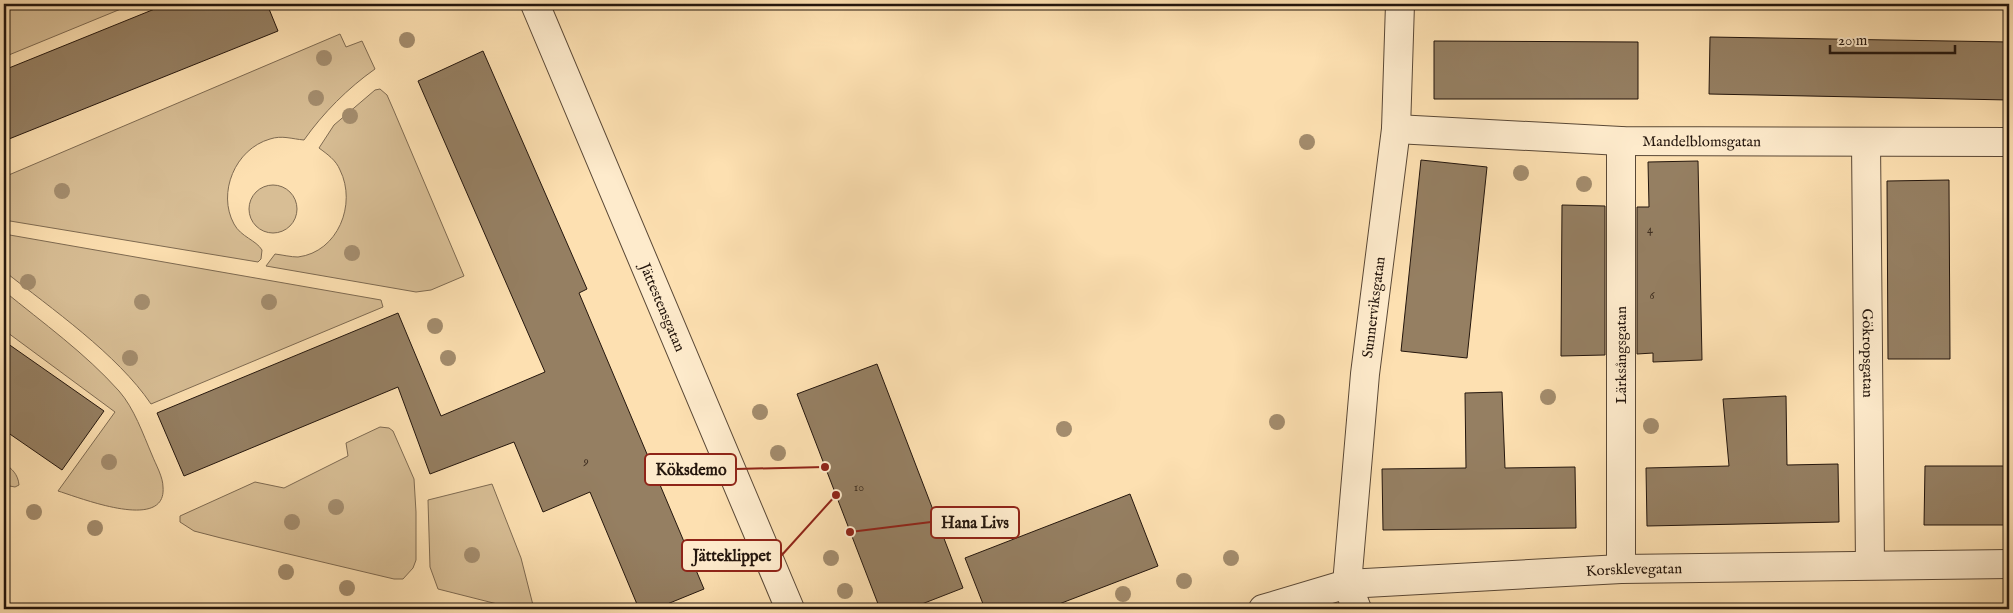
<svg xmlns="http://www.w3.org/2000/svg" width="2013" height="613" viewBox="0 0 2013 613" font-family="'IM FELL English',serif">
  <rect width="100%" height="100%" fill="#fde0b1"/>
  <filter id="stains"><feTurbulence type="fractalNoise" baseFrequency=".004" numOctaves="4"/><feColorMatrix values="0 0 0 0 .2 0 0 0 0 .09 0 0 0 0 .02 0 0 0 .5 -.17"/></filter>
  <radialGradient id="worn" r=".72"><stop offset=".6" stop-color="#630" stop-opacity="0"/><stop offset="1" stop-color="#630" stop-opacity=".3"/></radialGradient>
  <path fill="#d8be95" stroke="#7e6a51" d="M4 4H133L4 57Z
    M340 34 346 47 362 41 375 69C348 88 323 113 304 140 292 139 282 135 270 139 235 149 217 193 234 224 241 237 256 240 262 250L261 259 258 262 4 220V177Z
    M380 89 387 95 394 111 464 276 431 290 416 292 266 266 275 254C283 255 291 257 298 257 338 252 357 204 340 170 336 160 327 154 319 148L334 125 375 90Z
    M249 209a24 24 0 1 1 48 0a24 24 0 1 1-48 0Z
    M4 234 381 300 383 307 151 404C117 354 52 309 4 271Z
    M4 291C43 323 85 353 119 391 134 408 143 434 152 455 156 465 163 477 163 487 167 533 78 497 58 491L115 412 4 330Z
    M380 427 389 428 393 431 414 479 416 512V560L413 568 403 579H394L221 538 194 531 180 522V516L255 482 284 488 348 456 346 443Z
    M4 463C12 469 18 474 19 485L15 487 4 485Z
    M492 484 521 558 534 609H517L438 589 430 567 428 500Z"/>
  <path fill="#957f62" stroke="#24160d" d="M167 4H267L278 31 4 141V70Z
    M1710 37 2009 42V100L1709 94Z
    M1434 41 1638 42V99H1434Z
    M483 51 587 289 579 293 704 589 655 609H639L590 492 543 512 514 442 430 474 398 387 184 476 157 413 398 313 441 416 545 372 418 81Z
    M1421 160 1487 167 1467 358 1401 351Z
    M1698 161 1702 360 1653 362V353L1637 354V207H1649L1648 162Z
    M1949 180 1950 359H1888L1887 181Z
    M1562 205 1605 206V355L1561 356Z
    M4 341 104 411 62 470 4 430Z
    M877 364 963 588 909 609H880L797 394Z
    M1502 392 1505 468 1575 467 1576 528 1383 530 1382 469 1466 468 1465 393Z
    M1786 396 1787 465 1838 464 1839 522 1647 526 1646 468 1729 466 1723 399Z
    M1925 466H2009V525H1924Z
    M1130 494 1158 566 1046 609H985L965 558Z"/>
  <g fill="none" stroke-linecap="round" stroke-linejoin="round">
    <g stroke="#5a4836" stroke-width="30">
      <g id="minor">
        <path id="s1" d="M535 4 790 609"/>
        <path id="s2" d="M1396 129 1621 141 2009 142"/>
        <path id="s3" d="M1866 142 1870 565"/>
        <path d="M1621 569V141"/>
        <path id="s4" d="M1263 609 1347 584 1621 569 2009 564"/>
        <path id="s5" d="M1357 609 1347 584 1365 374 1396 129 1400 4"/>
      </g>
    </g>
    <use href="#minor" stroke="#feebcc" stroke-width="28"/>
  </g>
  <g fill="#a38c6d">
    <circle cx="407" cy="40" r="8"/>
    <circle cx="324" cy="58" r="8"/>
    <circle cx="316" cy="98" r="8"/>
    <circle cx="350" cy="116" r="8"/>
    <circle cx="1307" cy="142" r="8"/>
    <circle cx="1521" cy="173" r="8"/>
    <circle cx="1584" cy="184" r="8"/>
    <circle cx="62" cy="191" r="8"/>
    <circle cx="352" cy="253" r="8"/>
    <circle cx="28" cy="282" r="8"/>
    <circle cx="142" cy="302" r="8"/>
    <circle cx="269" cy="302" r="8"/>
    <circle cx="435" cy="326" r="8"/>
    <circle cx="130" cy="358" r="8"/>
    <circle cx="448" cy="358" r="8"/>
    <circle cx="1548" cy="397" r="8"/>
    <circle cx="760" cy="412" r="8"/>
    <circle cx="1277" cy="422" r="8"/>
    <circle cx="1651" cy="426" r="8"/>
    <circle cx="1064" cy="429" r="8"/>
    <circle cx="778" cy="453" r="8"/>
    <circle cx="109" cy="462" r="8"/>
    <circle cx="336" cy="507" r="8"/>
    <circle cx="34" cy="512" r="8"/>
    <circle cx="292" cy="522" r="8"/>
    <circle cx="95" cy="528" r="8"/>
    <circle cx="472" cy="555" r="8"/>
    <circle cx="831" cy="558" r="8"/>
    <circle cx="1231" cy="558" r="8"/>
    <circle cx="286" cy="572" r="8"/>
    <circle cx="1184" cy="581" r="8"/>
    <circle cx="347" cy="588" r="8"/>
    <circle cx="845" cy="591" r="8"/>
    <circle cx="1123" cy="594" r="8"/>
  </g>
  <g text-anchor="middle" stroke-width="4" stroke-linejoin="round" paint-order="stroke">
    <g font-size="12" fill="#403022">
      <text x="1650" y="233">4</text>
      <text x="1652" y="299">6</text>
      <text x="586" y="465">9</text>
      <text x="859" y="491">10</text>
    </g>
    <g font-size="15" fill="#24160d" stroke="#feebcc">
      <text dy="5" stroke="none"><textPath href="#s2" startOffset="306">Mandelblomsgatan</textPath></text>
      <text dy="5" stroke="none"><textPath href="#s1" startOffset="329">Jättestensgatan</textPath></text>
      <text dy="5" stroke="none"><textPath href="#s5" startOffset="305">Sunnerviksgatan</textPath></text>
      <text dy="5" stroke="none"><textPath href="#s3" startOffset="211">Gökropsgatan</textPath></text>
      <text transform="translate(1621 355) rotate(-90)" y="5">Lärksångsgatan</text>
      <text dy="5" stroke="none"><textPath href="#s4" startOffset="375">Korsklevegatan</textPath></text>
    </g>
  </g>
  <path fill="none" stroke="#8f2418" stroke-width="2" d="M825 467L736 469M850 532L931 522M836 495L781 556"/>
  <g fill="#8f2418" stroke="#feebcc" stroke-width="2">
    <circle cx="825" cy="467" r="5"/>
    <circle cx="850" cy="532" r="5"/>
    <circle cx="836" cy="495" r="5"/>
  </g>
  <g fill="#feebcc" stroke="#8f2418" stroke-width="2">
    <rect x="645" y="454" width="91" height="31" rx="5"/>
    <rect x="931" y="507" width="88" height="31" rx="5"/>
    <rect x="682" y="540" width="99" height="31" rx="5"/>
  </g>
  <g font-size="16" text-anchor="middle" font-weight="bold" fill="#24160d">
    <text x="691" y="475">Köksdemo</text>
    <text x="975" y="528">Hana Livs</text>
    <text x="732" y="561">Jätteklippet</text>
  </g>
  <rect width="2013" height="613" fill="none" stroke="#fde0b1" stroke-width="20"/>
  <rect x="5" y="5" width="2003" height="603" fill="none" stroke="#24160d" stroke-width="2.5"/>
  <rect x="10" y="10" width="1993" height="593" fill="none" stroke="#24160d"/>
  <path d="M1830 45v8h125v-8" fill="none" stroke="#24160d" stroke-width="2.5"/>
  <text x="1838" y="45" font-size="15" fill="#24160d" stroke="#feebcc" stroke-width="4" paint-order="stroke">20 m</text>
  <rect width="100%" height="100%" filter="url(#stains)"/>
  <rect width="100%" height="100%" fill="url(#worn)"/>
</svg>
